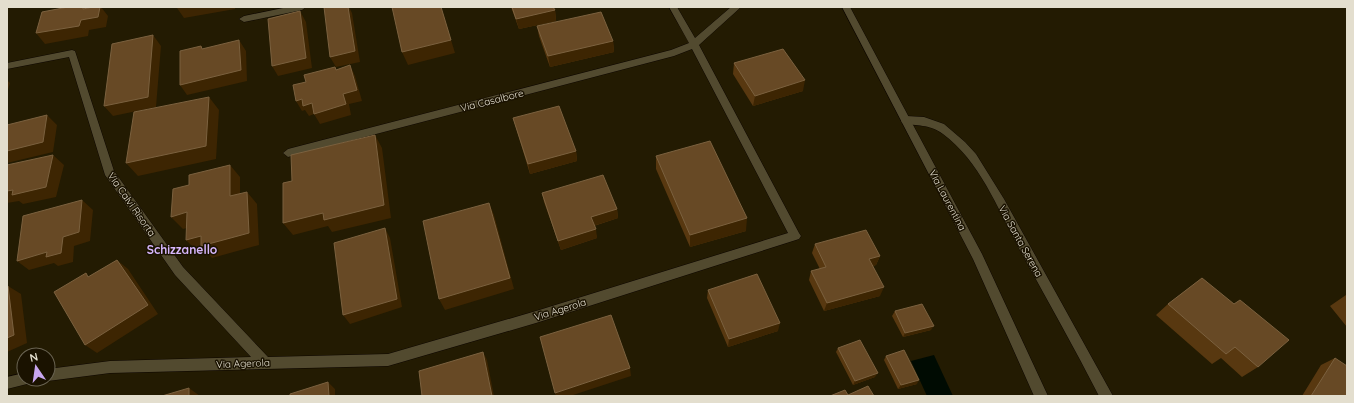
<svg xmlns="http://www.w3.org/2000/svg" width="1354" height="403" viewBox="0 0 1354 403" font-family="Quicksand,sans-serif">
  <rect width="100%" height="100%" fill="#231b02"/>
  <path fill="#000b02" d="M934 355 953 396H927L911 361Z"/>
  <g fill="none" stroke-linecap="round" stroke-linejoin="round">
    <g stroke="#0d0600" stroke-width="1">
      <path id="minor" d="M288 7H306L302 10 244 22 239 19 244 16Z
        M669 7H677L695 38 731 7H741L699 45 799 233 801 236 799 239 536 323 388 366 110 373 48 381 43 379H48V369L110 361 251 357 175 275 105 175 69 57 7 69V63L72 50 75 51 114 171 183 267 268 357 388 354 536 311 788 233 692 49 674 56 288 157 283 153 288 149 671 50 689 43Z
        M906 116 924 117 944 124 965 142 976 154 1004 199 1113 396H1099C1074 347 1047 300 1021 252 999 212 981 162 943 134 928 123 918 127 902 123L901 120 902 117Z
        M24 373V379H32L31 383 7 389V377Z"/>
    </g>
    <g stroke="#0d0600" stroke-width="1">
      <path id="secondary" d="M842 7H850L982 254 1048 396H1034L973 259Z"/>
    </g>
    <use href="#minor" fill="#524a2f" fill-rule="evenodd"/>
    <use href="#secondary" fill="#524a2f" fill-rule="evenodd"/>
  </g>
  <path fill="#583810" d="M511 7H553L555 10 556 21 519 29Z
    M537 26 613 41 614 52 550 67 539 36Z
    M734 63 803 91 753 106 733 74Z
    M513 118 576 151 577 161 530 174Z
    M656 156 746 231 690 247 656 169Z
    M542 193 617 209 618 218 594 226 597 238 561 250 544 202Z
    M815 244 880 256 876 265 873 266 880 296 824 311 809 280 811 271 820 269 812 253Z
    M1202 278 1258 367 1242 377 1221 358 1212 364 1156 315 1168 304Z
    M708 290 778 331 728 347 707 298Z
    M1346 295H1347V327L1330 306Z
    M895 311 931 330 903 337 892 316Z
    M838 348 875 377 853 385 836 352Z
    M886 356 917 384 898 389 884 360Z
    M1335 358 1347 396H1302L1321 365Z"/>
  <path fill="#3d2502" d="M83 7H86L92 15 100 7H101L108 16 106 27 89 30 88 36 45 44 36 33 83 9Z
    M182 7H235V9L184 18 177 8Z
    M348 7H349L352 13 360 62 336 67 330 57Z
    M441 7 455 53 408 65 402 52Z
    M555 10 556 21 519 29 516 19Z
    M300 11 306 22 312 68 278 76 272 66Z
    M153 35 161 46 156 107 113 116 104 106Z
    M239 40 246 51 247 81 187 95 180 85Z
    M613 41 614 52 550 67 548 56Z
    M350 65 355 76 362 101 349 104 351 115 320 124 314 114 309 116 305 110 302 111 296 101 302 99 312 103 343 94Z
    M7 80 10 83 7 93Z
    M805 80 803 91 753 106 755 96Z
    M209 97 219 110 216 159 138 176 126 163Z
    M47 115 57 125 53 152 7 163V151Z
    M375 135 382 148 391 218 332 232 328 226 293 235 283 223Z
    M576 151 577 161 530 174 528 164Z
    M53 155 64 165 56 197 23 204 19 201 7 203V191L13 190Z
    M230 165 240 177V209L230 196Z
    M247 192 257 204 259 245 212 258 205 250 198 252 186 240Z
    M82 200 93 210 90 241 74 246 73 262 58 266 54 263 29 270 17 261 47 252 63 237Z
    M489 203 494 215 514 289 445 310 439 299Z
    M617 209 618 218 593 226 591 217Z
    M187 212 198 225 183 229 171 217Z
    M747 218 746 231 690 247V235Z
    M385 228 390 238 402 307 350 324 343 315Z
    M596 229 597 238 561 250 558 241Z
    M880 256 876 265 865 268 869 259Z
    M117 260 128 269 158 314 97 353 85 345Z
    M8 286 21 294 27 343 7 352Z
    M884 287 880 296 824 311 827 303Z
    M780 323 778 331 728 347 729 339Z
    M934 326 931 330 903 337 905 333Z
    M483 352 487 360 494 396H492Z
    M630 368 631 376 570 396H556L555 393Z
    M878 373 875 377 853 385 855 381Z
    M919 380 917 384 898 389 901 385Z
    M328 382 335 389V396H329Z
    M189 388 200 396H189Z"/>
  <path fill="#674925" stroke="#7b613f" d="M68 7H83V9L93 7H100L98 17 81 20 79 26 36 33 42 12Z
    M324 7H348L355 51 330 57Z
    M392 7H441L451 40 402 52Z
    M512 7H553L555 10 516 19Z
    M300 11 306 58 272 66 268 19Z
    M601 12 613 41 548 56 537 26Z
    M153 35 148 97 104 106 112 44Z
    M239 40 241 70 180 85V51L201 46 202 49Z
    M783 49 805 80 755 96 734 63Z
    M350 65 357 90 343 94 346 104 314 114 312 103 303 106 302 99 296 101 293 85 306 82 304 75 335 67 336 70Z
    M209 97 206 146 126 163 134 112Z
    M559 106 576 151 528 164 513 118Z
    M47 115 43 142 7 151V125Z
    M375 135 384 205 324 220 323 213 283 223V183L292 181 291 155Z
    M710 141 747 218 690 235 656 156Z
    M53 155 46 187 12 195 13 190 7 191V165Z
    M230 165V196L247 192 249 233 201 246V236L186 240 187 212 171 217 173 189 189 185V175Z
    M603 175 617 209 591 217 596 229 558 241 542 193Z
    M82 200 79 232 63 237 61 253 46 257 47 252 17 261 23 216Z
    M489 203 510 278 439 299 423 221Z
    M385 228 397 299 343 315 334 243Z
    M866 230 880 256 869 259 884 287 827 303 811 271 826 267 815 244Z
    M117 260 148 305 85 345 54 292 86 273 88 277Z
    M757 274 780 323 729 339 708 290Z
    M1202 278 1234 304 1240 300 1289 340 1258 367 1235 347 1226 354 1168 304Z
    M7 286H8L14 335 7 338Z
    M922 304 934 326 905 333 895 311Z
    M611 315 630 368 555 393 540 337Z
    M860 340 878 373 855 381 838 348Z
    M904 350 919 380 901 385 886 356Z
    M483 352 492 396H422L419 371Z
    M1335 358 1347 366V396H1311Z
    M328 382 329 396H290V394Z
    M868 386 874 396H830L845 390 848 395Z
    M189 388V396H162Z"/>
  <g text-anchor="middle" stroke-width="3" stroke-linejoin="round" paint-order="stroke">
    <g font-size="10" fill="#e3dece" stroke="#1a1200">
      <text transform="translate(492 100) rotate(-14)" y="4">Via Casalbore</text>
      <text transform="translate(948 200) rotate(62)" y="4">Via Laurentina</text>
      <text transform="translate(132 204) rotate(55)" y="4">Via Calvi Risorta</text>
      <text transform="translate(1021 241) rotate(61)" y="4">Via Santa Serena</text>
      <text transform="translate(560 309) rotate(-17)" y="4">Via Agerola</text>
      <text transform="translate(243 363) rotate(-2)" y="4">Via Agerola</text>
    </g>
    <g font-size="12" font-weight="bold" fill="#d7b7fc" stroke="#1a1200">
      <text x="182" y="254">Schizzanello</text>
    </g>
  </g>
  <rect width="1354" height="403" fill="none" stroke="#e3dece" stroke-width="16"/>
  <g transform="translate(36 367) rotate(347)"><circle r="19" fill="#1a1200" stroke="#6a6452"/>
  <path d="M0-3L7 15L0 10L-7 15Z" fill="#c8a6ef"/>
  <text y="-6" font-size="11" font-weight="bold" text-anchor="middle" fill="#e3dece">N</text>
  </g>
</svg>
